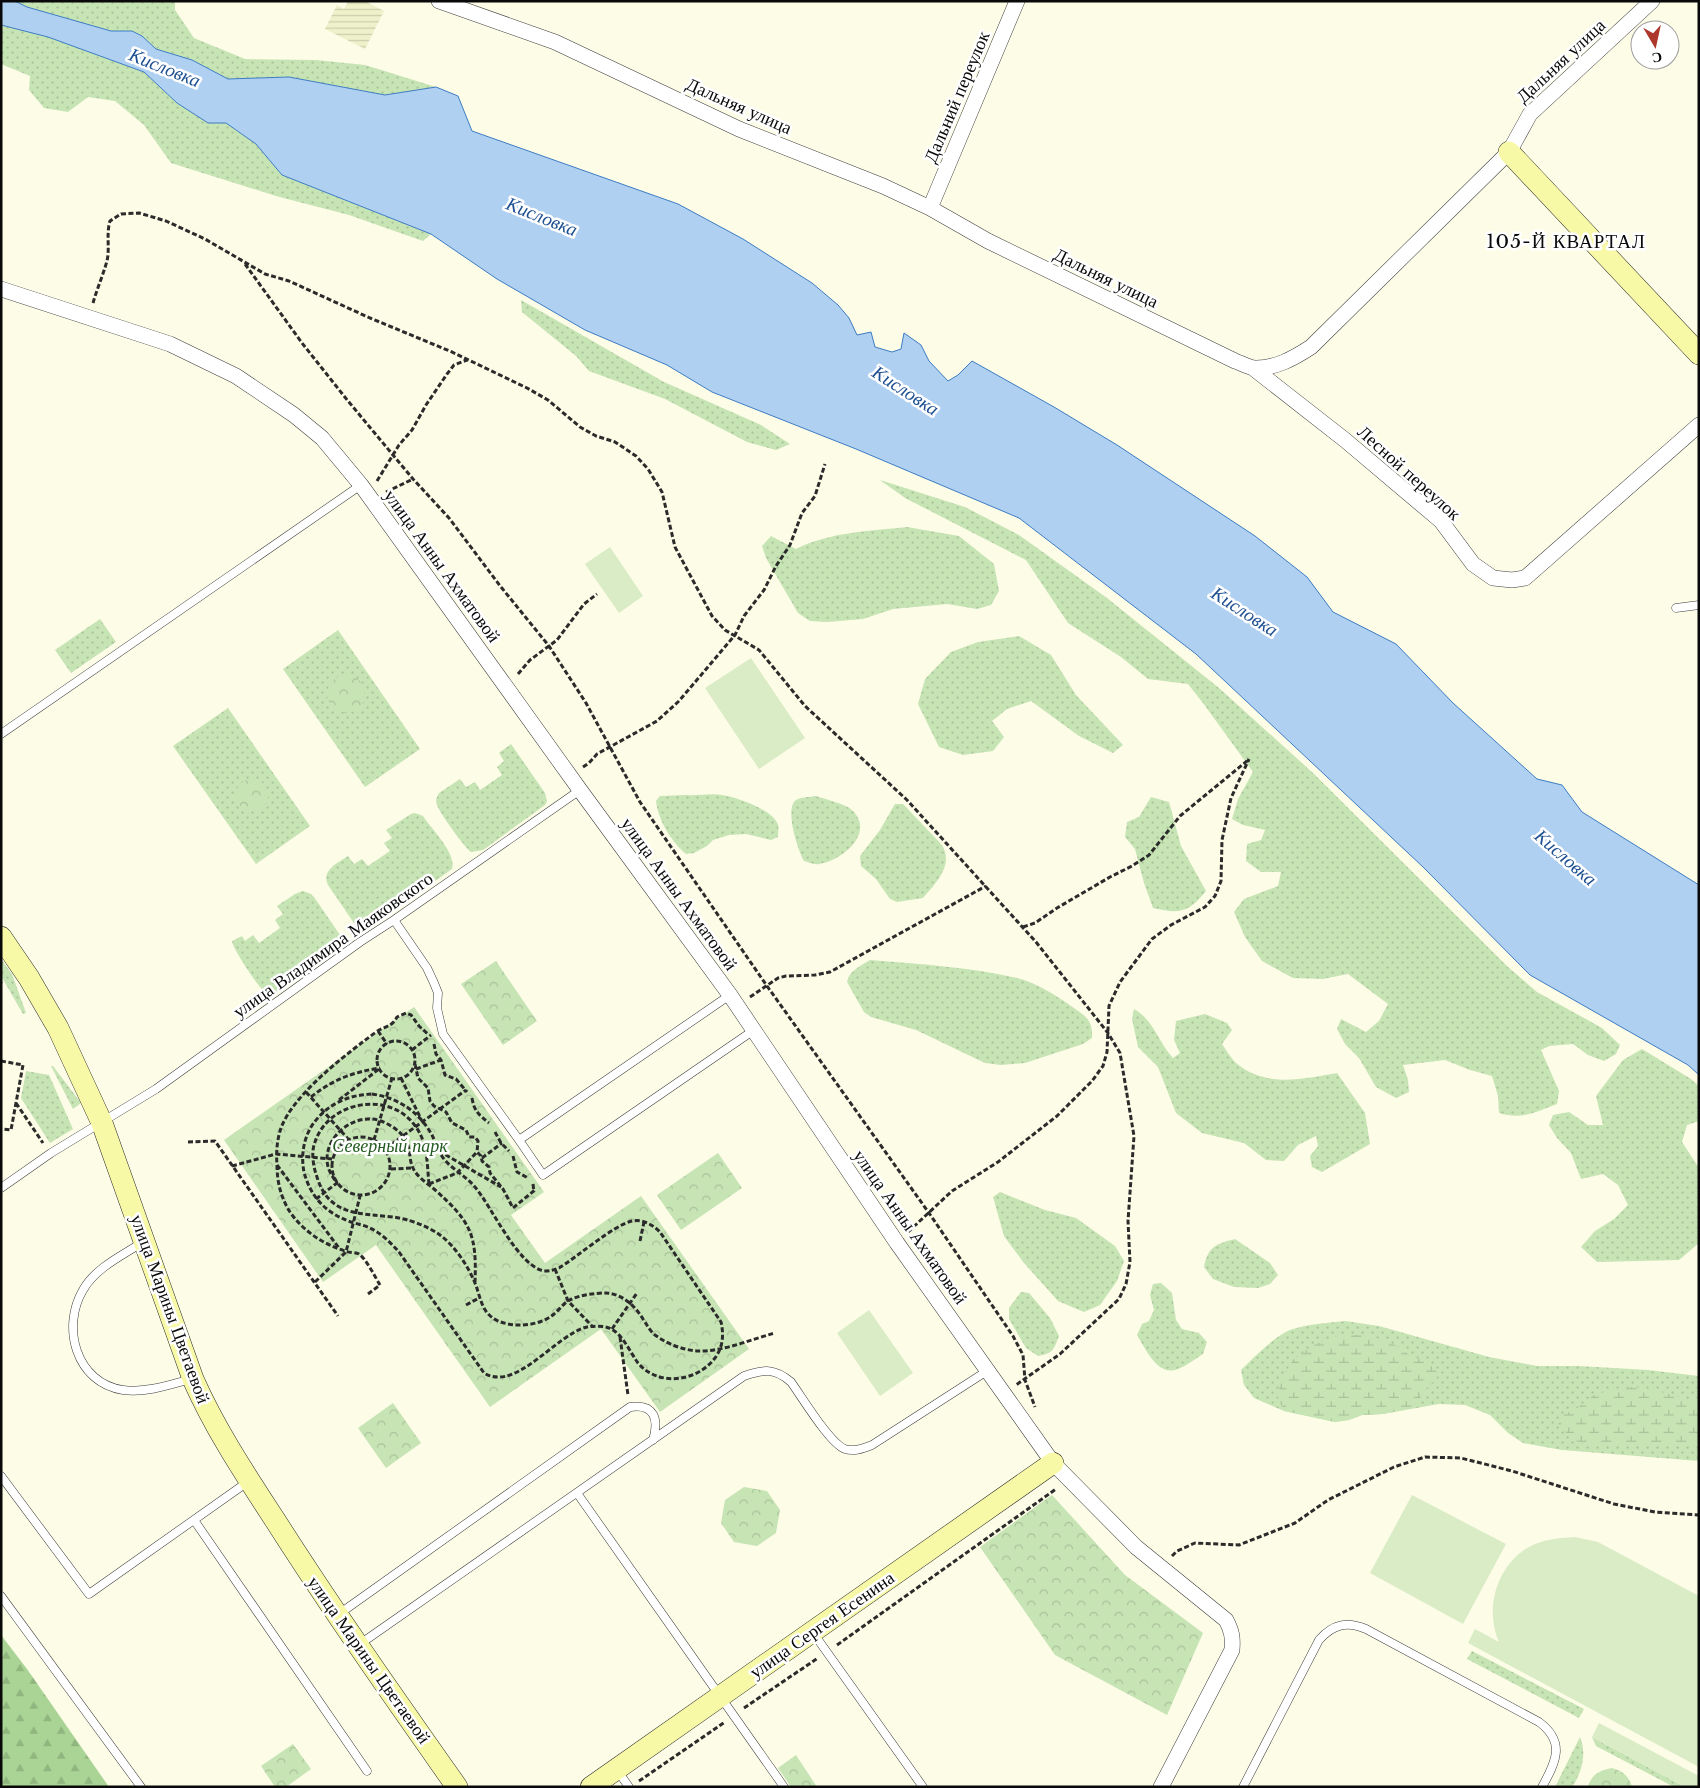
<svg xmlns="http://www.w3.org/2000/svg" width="1700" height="1788" viewBox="0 0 1700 1788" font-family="'Libre Baskerville',serif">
  <defs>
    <pattern id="farmland-rules" width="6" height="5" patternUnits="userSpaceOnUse" patternTransform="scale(1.25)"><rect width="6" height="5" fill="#eff1ca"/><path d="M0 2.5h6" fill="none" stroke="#cccdac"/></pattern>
    <pattern id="grass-dots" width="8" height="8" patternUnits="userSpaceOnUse" patternTransform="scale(1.25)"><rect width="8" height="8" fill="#c7e4b5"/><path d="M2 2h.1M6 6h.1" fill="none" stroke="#aac29a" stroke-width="1.8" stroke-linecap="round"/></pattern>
    <pattern id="forest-firs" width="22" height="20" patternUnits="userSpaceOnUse" patternTransform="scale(1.25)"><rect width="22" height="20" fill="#a9d495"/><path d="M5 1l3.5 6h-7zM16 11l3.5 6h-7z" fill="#90b57f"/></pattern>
    <pattern id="wetland-marsh" width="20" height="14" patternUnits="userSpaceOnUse" patternTransform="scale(1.25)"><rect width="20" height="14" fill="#c7e4b5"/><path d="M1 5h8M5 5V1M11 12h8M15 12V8" fill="none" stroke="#aac29a"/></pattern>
    <pattern id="park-crowns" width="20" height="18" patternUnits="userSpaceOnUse" patternTransform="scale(1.25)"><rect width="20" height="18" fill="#c7e4b5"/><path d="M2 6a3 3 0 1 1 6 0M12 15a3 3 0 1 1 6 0" fill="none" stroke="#aac29a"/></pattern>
  </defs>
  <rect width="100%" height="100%" fill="#fdfce7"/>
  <path fill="url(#farmland-rules)" d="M348 1H365L384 11 365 49 325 29 337 5 344 9Z"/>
  <path fill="url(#grass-dots)" d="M15 1H175V10L194 38 245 59 316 60 365 65 436 87 385 95 289 77 228 79 192 60 156 49 142 36 132 31H111L27 7Z
    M1 25 48 37 144 72 177 103 208 123H226L256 144 282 175 431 234 423 241 349 215 276 196 171 163 144 125 115 101 88 97 68 112 44 108 29 90 30 76 1 64Z
    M521 300 664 382 761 425 790 444 776 450 747 442 665 399 589 371 576 356 522 312Z
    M880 480 965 507 1019 535 1107 598 1219 688 1313 773 1508 967 1537 992 1602 1028 1620 1045 1616 1054 1604 1061 1588 1055 1573 1044 1549 1046 1541 1050 1559 1091 1557 1104C1536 1112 1522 1120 1499 1113L1498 1096 1492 1076 1470 1070 1445 1060 1403 1065 1408 1080 1409 1092 1396 1098 1376 1087 1359 1058 1345 1044 1337 1029 1341 1019 1366 1032 1379 1021 1388 1004 1348 974 1323 979 1293 978 1262 961 1245 937 1234 912 1244 899 1278 886 1281 872H1261L1246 861 1247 844 1261 840 1265 830 1243 825 1232 819 1238 799 1253 772 1203 703 1188 684 1148 679 1121 657 1068 623 1026 560 905 498Z
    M907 527 959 536 994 564 999 591 991 605 977 609 947 604 893 609 863 619 827 622 810 621 798 613 766 558 762 546 771 536 796 549C830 532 870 531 907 527Z
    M100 619 116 642 71 673 55 650Z
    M338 630 420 749 365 787 283 669Z
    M1019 636 1051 655 1076 695 1123 745 1113 753 1079 736 1031 701 1007 709 992 721 1004 737 993 751 963 755 939 747 918 704 925 679 951 652 978 642Z
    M228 708 310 826 256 864 173 746Z
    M511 744 545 793 547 801 545 805 483 850 471 852C465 848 439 812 437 805 435 800 437 797 439 793L460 779 466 787 475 782 480 790 502 775 497 767 504 761 499 753Z
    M687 795C698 796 711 793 722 795 736 797 774 810 778 825 779 828 778 833 778 837L771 840 746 834 729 835 713 840 707 846 694 853 686 854C671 841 658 820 656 801L660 796Z
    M816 796C824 799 846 804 852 810 876 833 842 861 819 864 814 865 808 862 804 861 798 850 784 809 796 800 801 797 810 797 816 796Z
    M1151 797 1169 802 1181 846 1206 891C1188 913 1180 914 1153 908L1144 883 1135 849 1125 837 1127 822 1139 817Z
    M895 804H903L942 845C954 865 936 883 923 898L897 902 890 899 876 879 861 866 860 856 880 830Z
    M415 813 423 816 425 819C433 830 457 855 452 869L372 926 360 928 354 923 328 885C321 870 338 863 348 856L354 864 362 859 368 866 390 851 384 843 392 838 386 830 411 814Z
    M303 891 311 894 314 897 340 935 341 943 337 950 279 991C273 993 268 994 263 990 257 985 233 949 232 941L242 936 245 941 253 935 259 943 280 928 275 920 283 914 277 906 295 894Z
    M1 959 12 974 26 1013 23 1014 1 976Z
    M870 960C919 964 969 967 1017 978 1035 982 1057 996 1071 1006 1085 1016 1093 1019 1092 1038L1083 1044 1025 1063 1001 1065 985 1063 916 1030 871 1017 864 1012 847 982C849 971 860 966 870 960Z
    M1134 1009C1154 1020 1158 1042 1173 1058L1180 1053 1174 1040 1176 1021 1205 1014 1227 1023 1232 1030 1222 1044C1226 1050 1231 1058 1236 1063 1266 1088 1302 1079 1337 1073L1365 1113 1370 1144 1322 1172 1312 1167 1310 1156 1318 1146 1316 1136 1298 1145 1284 1161 1266 1160 1244 1143 1202 1133 1176 1113 1158 1067 1138 1047 1132 1019Z
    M1642 1049 1691 1079 1699 1086V1121L1687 1125 1682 1142 1699 1168V1243L1679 1260 1597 1262 1581 1247 1595 1231 1614 1219 1628 1205 1618 1185 1603 1174 1581 1179 1571 1153 1557 1138 1549 1125 1553 1115 1569 1112 1588 1125H1603L1596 1096 1623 1060Z
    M51 1066H53L81 1103 73 1109Z
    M26 1071 49 1075 73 1129 50 1143 21 1098Z
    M1000 1192 1045 1210 1076 1218 1115 1246 1124 1261 1117 1281 1100 1305 1084 1312 1058 1301 1024 1263 1004 1236 993 1197Z
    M1235 1239 1270 1263 1278 1275 1270 1284 1258 1288 1234 1287 1213 1279 1204 1267C1208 1247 1215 1244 1235 1239Z
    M1161 1283 1172 1293 1176 1320 1182 1329 1199 1333 1207 1342 1203 1354C1195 1359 1185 1367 1175 1370 1157 1375 1145 1348 1137 1335L1142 1324 1149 1321 1154 1310 1150 1295 1153 1284Z
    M1021 1292 1029 1293 1050 1318 1059 1336C1054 1349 1053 1354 1038 1356L1026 1348 1009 1319V1308Z
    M1345 1321 1379 1326 1489 1357 1537 1366H1579L1648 1370 1699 1376V1461L1562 1450 1523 1443 1508 1433 1490 1415 1465 1405 1439 1404 1383 1414 1362 1415 1349 1420 1335 1422 1284 1411 1254 1398 1244 1385 1241 1370C1253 1358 1275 1336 1290 1330 1308 1324 1326 1323 1345 1321Z
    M1472 1651 1584 1709 1579 1718 1467 1659Z
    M1580 1737C1587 1753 1582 1773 1572 1787H1555Z
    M1592 1737 1685 1787H1674L1596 1746Z"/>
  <path fill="url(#forest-firs)" d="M1 1635 27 1669 109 1787H1Z"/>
  <path fill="url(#wetland-marsh)" d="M1340 1335H1368L1395 1345 1411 1356 1436 1366 1437 1377 1412 1408 1383 1414 1362 1415 1349 1420 1335 1422 1284 1411 1278 1399 1280 1381 1293 1360 1313 1345Z
    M1634 1387 1661 1392 1689 1400H1699V1444L1602 1445 1579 1443 1564 1431 1558 1424 1563 1415 1576 1409 1594 1395 1615 1389Z"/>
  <path fill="url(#park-crowns)" d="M327 694a19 19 0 1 1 38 0a19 19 0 1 1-38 0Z
    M236 795a16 16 0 1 1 32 0a16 16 0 1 1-32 0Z
    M496 961 537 1021 503 1045 461 984Z
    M414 1007 544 1192 511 1215 545 1263 641 1196 749 1349 660 1412 601 1329 490 1407 376 1245 323 1282 224 1140Z
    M718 1153 742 1188 681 1230 657 1195Z
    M393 1403 421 1443 386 1468 358 1428Z
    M744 1487 767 1491 780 1510 776 1533 757 1546 734 1542 721 1523 725 1500Z
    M1052 1495 1125 1575 1203 1633 1167 1715 1055 1655 980 1547Z
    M293 1744 311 1769 286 1787H275L261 1766Z
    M796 1755 817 1787H791L778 1768Z
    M1612 1768C1623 1771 1629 1776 1632 1787H1588C1591 1775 1600 1770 1612 1768Z"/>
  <path fill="#daecc6" d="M610 547 643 596 619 613 585 564Z
    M751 658 805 738 759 769 705 688Z
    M869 1310 913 1373 880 1396 837 1333Z
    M1412 1495 1506 1544 1463 1624 1370 1573Z
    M1575 1537 1598 1542 1699 1596V1767L1468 1643 1475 1629 1499 1642C1484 1609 1497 1565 1529 1547 1544 1539 1559 1538 1575 1537Z
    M1599 1723 1699 1776V1787H1685L1592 1737Z"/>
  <path fill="#b0d0f1" stroke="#3c7cc3" d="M1 1H15L27 7 111 31H132L142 36 156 49 192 60 228 79 289 77 385 95 436 87 458 96 472 131 678 204 743 239 812 283 838 305 849 318 857 335 871 332 875 347 892 352 901 349 904 333 921 345 929 361 948 381 958 375 972 361 1054 407 1117 445 1255 536 1307 577 1333 612 1396 644 1453 703 1537 779 1562 785 1582 812 1699 885V1075L1688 1065 1530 975 1423 867 1196 654 1019 518 856 449 712 392 667 365 585 330 497 279 431 234 282 175 256 144 226 123H208L177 103 144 72 48 37 1 25Z"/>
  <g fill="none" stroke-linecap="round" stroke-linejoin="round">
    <g stroke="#3c3c3c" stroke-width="9">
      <path id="lane" d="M1676 608 1699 605
        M1 734 361 485
        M394 920 427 968 434 983 438 993 437 1008 443 1034 519 1140
        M730 995 519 1140 543 1175 754 1030
        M1 1188 51 1153 156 1089 360 942 394 920 580 790
        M143 1242C123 1255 95 1268 83 1290 61 1327 76 1383 123 1390 146 1393 169 1385 191 1379
        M1 1476 89 1594 249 1481
        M577 1493 784 1787
        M194 1520 367 1771
        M1 1596 141 1787
        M339 1614 630 1407C655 1403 659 1420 653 1440
        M814 1634 923 1787
        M360 1644 744 1376C764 1369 775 1368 791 1382 802 1397 830 1444 845 1449 855 1452 864 1448 872 1445L987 1371
        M617 1770 629 1787
        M1243 1787 1319 1640C1333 1624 1347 1621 1366 1629L1539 1722C1566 1742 1556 1762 1542 1787"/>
    </g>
    <g stroke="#3c3c3c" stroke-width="16">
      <path id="street" d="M439 1 555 42 739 129 883 186 930 208 988 241 1235 361C1241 363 1248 367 1254 368 1275 369 1294 358 1311 347L1509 152 1530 114 1652 1
        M930 208 1017 1
        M1 289 170 344 236 376 294 415 322 438 361 485 580 790 730 995 897 1243 1053 1463 1136 1547 1226 1620C1232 1631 1233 1638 1232 1650L1161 1787
        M1253 368 1345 440 1441 521 1473 564 1493 578 1512 580 1525 578 1699 425"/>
    </g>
    <g stroke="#2b2b2b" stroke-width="22">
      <path id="secondary" d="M1509 152 1699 354
        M1 937 29 978 58 1028 102 1123 193 1379C215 1429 245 1474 275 1520 333 1611 395 1699 457 1787
        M591 1787 1053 1463"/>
    </g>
    <path stroke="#2b2b2b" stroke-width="3" stroke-dasharray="5 2.5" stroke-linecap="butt" d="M245 264 302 343 348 401 413 479 449 518 501 587 549 646 586 703 640 802 767 986 929 1213 1013 1336 1023 1355 1025 1380 1035 1407
      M93 303C97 289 103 275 107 261 110 248 106 234 110 221L121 214 139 213 166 221 205 239 265 274 289 281 370 318 452 352 527 388 548 400 580 427 596 436 615 442 636 456 648 469 662 492 675 547 712 616 725 630 759 650 805 706 907 800 1036 942 1108 1033 1120 1053 1134 1136 1128 1221 1130 1262 1126 1284 1119 1299 1060 1354 1016 1385
      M377 481 399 445 412 430 426 405 447 374 454 365 467 360
      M386 492 413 479
      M518 674 530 660 557 640 584 604 597 594
      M583 767 589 763 597 754 657 721 679 701 735 635 744 616 764 590 776 566 790 545 802 513 815 496 825 464
      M1023 927 1035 923 1057 908 1110 877 1132 866 1149 855 1180 816 1247 761
      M1 983V982
      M750 997 778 978 786 976 815 975 830 972 986 886
      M378 1031 387 1044
      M377 1060a19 19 0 1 1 38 0a19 19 0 1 1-38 0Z
      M434 1044 436 1054 441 1060 445 1075 456 1079 467 1092
      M412 1050 431 1035
      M1 1061 23 1065 11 1130 1 1129
      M415 1064 418 1078 428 1088 430 1101 434 1106 446 1112 452 1123 466 1130 469 1137H475L478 1141 477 1152 481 1156 482 1161 489 1167 490 1173 503 1189 513 1208 535 1190
      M416 1069 441 1060
      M401 1078 420 1117
      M306 1092 349 1140
      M372 1094C399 1098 419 1112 432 1135 436 1143 438 1152 444 1159 453 1170 466 1176 475 1187 492 1207 518 1266 544 1271 550 1271 554 1270 559 1268 577 1257 614 1225 632 1221 643 1219 653 1225 660 1232L721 1322C724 1335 723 1347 715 1358 697 1382 658 1387 638 1363 630 1352 624 1337 613 1330 606 1325 595 1326 587 1327 556 1334 516 1393 484 1373L399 1252C391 1243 381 1233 370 1228 364 1225 357 1224 351 1222 326 1213 311 1198 304 1172 301 1157 303 1141 311 1127 325 1105 347 1095 372 1094Z
      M311 1097C332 1080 353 1072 380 1068
      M472 1098C474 1111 479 1115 489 1123
      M339 1100 379 1069
      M16 1103 43 1143
      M495 1132 501 1143 509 1151
      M332 1166a29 29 0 1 1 58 0a29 29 0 1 1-58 0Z
      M374 1140 392 1078
      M188 1142 215 1141 338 1316
      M385 1149 466 1090
      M439 1151 501 1187
      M513 1156 517 1172 528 1178
      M482 1158 502 1143
      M277 1165 339 1248
      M232 1166 276 1154 332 1159
      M391 1169 413 1168
      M429 1184C427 1165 428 1144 416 1127 391 1090 329 1100 315 1142 311 1152 313 1166 317 1177 329 1216 359 1213 393 1217 409 1219 427 1226 440 1235 455 1246 468 1266 475 1283 481 1298 481 1313 498 1321 515 1328 540 1326 554 1314 559 1310 563 1304 568 1301 578 1295 595 1293 606 1293 623 1294 635 1306 643 1319 647 1325 650 1331 655 1335 667 1344 683 1350 698 1351 722 1352 752 1339 775 1333
      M429 1184 457 1173 477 1152
      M533 1184 534 1192
      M316 1199 337 1183C332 1176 327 1169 327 1159 327 1134 356 1112 381 1121 394 1126 406 1135 409 1149 410 1155 410 1162 413 1168 417 1177 427 1183 434 1189 470 1221 477 1233 475 1282
      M908 1232 952 1191 998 1162 1057 1116 1092 1081 1103 1066 1107 1052 1109 1006 1120 982 1152 939 1171 925 1205 907 1215 896 1221 881 1222 840 1231 798 1249 759
      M640 1241 644 1222
      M555 1269 568 1301 592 1326
      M315 1282 346 1252 360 1196
      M368 1294 380 1285C375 1277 367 1260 359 1254 355 1252 349 1253 345 1251 323 1244 303 1231 290 1212 281 1198 277 1182 277 1165 276 1152 277 1140 281 1128 293 1096 338 1061 364 1041 368 1038 372 1035 376 1032 385 1026 392 1027 397 1017L406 1013 411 1015 419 1026 429 1035
      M466 1305 479 1298
      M612 1329 637 1293
      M620 1337 628 1395
      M1172 1556 1177 1551 1195 1543 1239 1545 1295 1523 1328 1500 1394 1467 1425 1457 1461 1458 1512 1471 1614 1504 1655 1512 1699 1515
      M837 1645 1056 1489
      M744 1708 818 1658
      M639 1781 725 1722"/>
    <use href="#lane" stroke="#fff" stroke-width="8"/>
    <use href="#street" stroke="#fff" stroke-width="15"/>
    <use href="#secondary" stroke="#f8f9a6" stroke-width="21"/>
  </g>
  <g text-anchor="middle" stroke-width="5" stroke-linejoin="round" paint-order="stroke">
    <g font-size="18" fill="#090909" stroke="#fff">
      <text transform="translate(1561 61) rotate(-43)" y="6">Дальняя улица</text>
      <text transform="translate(957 97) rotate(-67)" y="6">Дальний переулок</text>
      <text transform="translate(739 106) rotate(24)" y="6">Дальняя улица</text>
      <text transform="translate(1106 278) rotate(26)" y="6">Дальняя улица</text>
      <text transform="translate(1409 473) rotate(42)" y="6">Лесной переулок</text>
      <text transform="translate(442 566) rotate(54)" y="6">улица Анны Ахматовой</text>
      <text transform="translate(679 894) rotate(54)" y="6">улица Анны Ахматовой</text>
      <text transform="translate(333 945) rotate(-35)" y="6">улица Владимира Маяковского</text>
      <text transform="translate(910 1227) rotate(55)" y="6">улица Анны Ахматовой</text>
      <text transform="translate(170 1309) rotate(70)" y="6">улица Марины Цветаевой</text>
      <text transform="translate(822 1625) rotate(-35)" y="6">улица Сергея Есенина</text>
      <text transform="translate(369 1660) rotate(55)" y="6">улица Марины Цветаевой</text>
    </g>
    <g font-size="18" font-style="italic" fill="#245b20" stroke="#fff">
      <text x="390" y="1152">Северный парк</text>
    </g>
    <g font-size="19" font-style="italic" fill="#1d4f91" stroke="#fff">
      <text transform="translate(165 67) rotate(22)" y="7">Кисловка</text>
      <text transform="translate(542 216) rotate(22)" y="7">Кисловка</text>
      <text transform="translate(906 390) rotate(33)" y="7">Кисловка</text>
      <text transform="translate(1245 611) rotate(33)" y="7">Кисловка</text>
      <text transform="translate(1566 857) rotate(41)" y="7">Кисловка</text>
    </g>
    <g font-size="19" letter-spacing="1" fill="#090909" stroke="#fff">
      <text x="1566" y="248">105-Й КВАРТАЛ</text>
    </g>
  </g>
  <rect width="1700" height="1788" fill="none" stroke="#090909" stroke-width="5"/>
  <g transform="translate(1655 45) rotate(171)"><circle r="24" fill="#ffffff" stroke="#9d9d9d"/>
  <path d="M0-4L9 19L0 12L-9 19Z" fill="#ae372c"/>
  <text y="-8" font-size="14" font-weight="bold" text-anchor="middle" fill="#090909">С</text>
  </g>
</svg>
